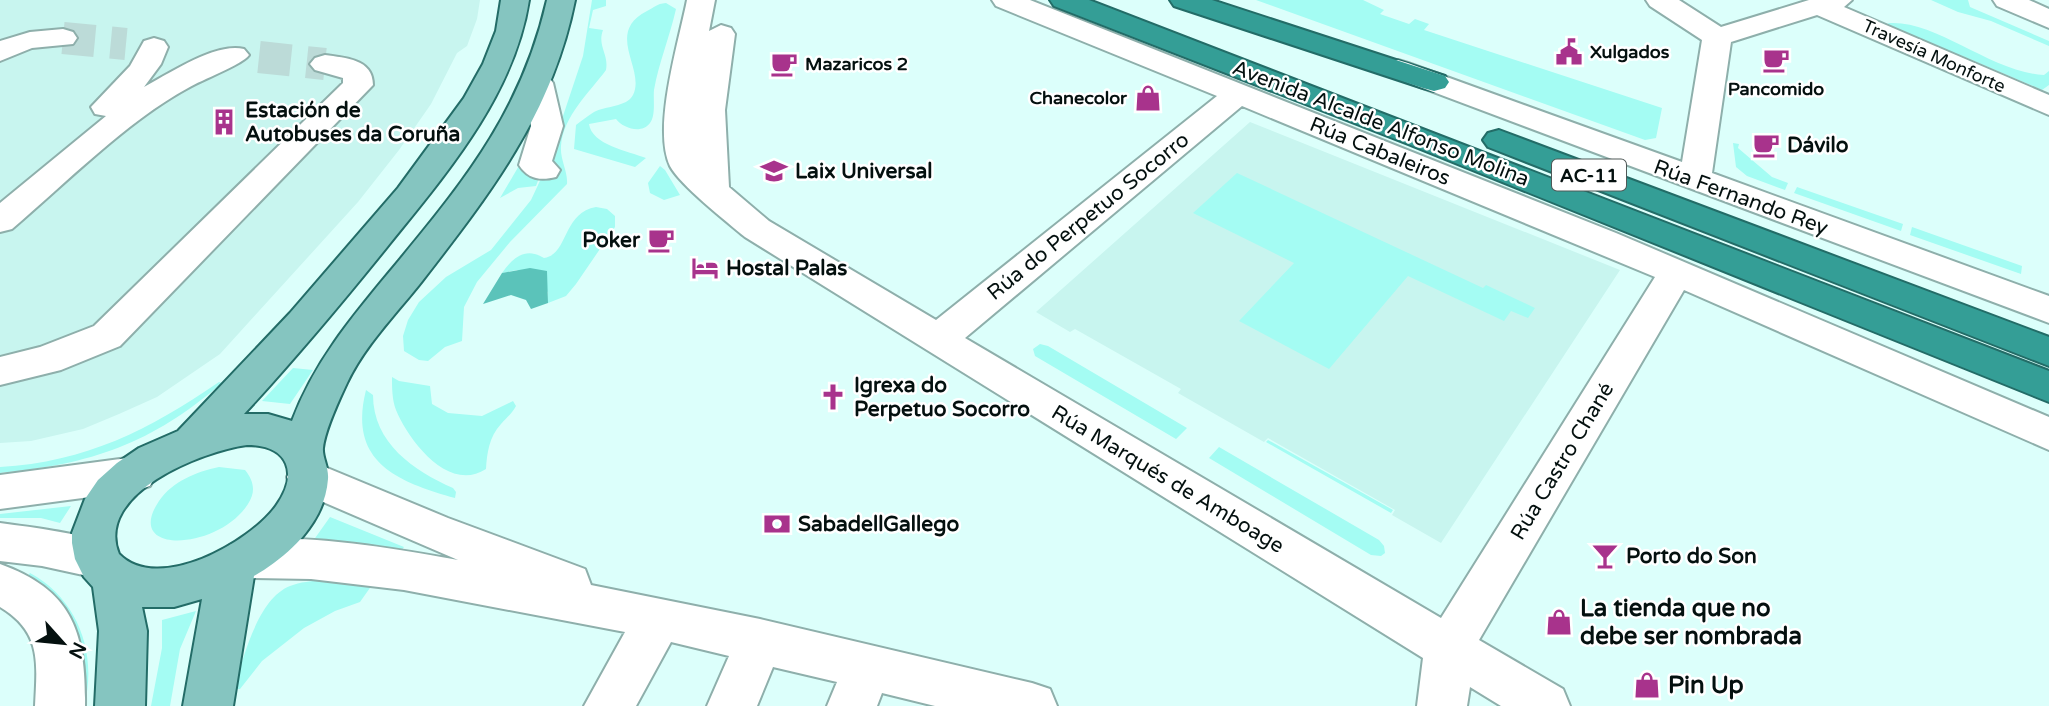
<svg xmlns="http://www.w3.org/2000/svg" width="2049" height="706" viewBox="0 0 2049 706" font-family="'Varela Round',sans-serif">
  <rect width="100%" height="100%" fill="#dcfffb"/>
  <path fill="#c8f5ef" d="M0 0H480L477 19 467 46 457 53 431 104 399 150 358 202 220 354 157 397 119 414 83 429 31 441 0 443Z
    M1250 122 1620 270 1441 543 1392 515 1395 510 1268 438 1264 442 1178 393 1181 389 1075 329 1070 332 1036 312Z"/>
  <path fill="#a4fcf3" d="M592 0H606V6L593 10 589 28 603 30C597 46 609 54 606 70 590 92 563 116 561 146 560 160 568 171 567 184L510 242 477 282 464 307 462 341 445 347 428 361 419 360 404 351 403 336 408 320 419 302 446 277 491 250 531 200 545 170 583 56Z
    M1256 0H1363L1384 10 1380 14 1409 24 1415 19 1429 24 1424 30 1662 108 1656 138 1645 140Z
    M1931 0H1968L1970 7 2049 41V46L1991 21 1958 12Z
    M666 3 676 9C670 36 659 62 654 90 653 99 656 115 650 123 642 134 624 129 616 119L589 124C592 145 628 151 646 158L635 167 574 149 576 125C582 120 588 116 594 112 605 106 627 107 633 95 646 69 604 33 647 11 655 7 656 4 666 3Z
    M1889 23C1937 20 1991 72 2044 75L2049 71V85L2042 90 1960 55 1951 60 1884 26Z
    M1733 143 1739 144 1738 148 1772 177 1788 183 1785 190 1747 176 1736 167Z
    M520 164 527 175 539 178 536 186 518 188 500 198Z
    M660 166 665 170 680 195 664 200 650 193 648 183Z
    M1237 173 1483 288 1486 285 1535 308 1528 318 1511 311 1504 321 1408 276 1329 369 1239 321 1294 263 1193 213Z
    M1797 187 1903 224 1901 231 1794 193Z
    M596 207 607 209 615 216V227L576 284 566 296 548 303V292L517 270 502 273C513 257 526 247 544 258 569 254 562 213 596 207Z
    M1912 227 2022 266 2021 274 1910 235Z
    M1040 344 1048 346 1187 428 1176 439 1035 356 1033 349Z
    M293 368 313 370 290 404 262 401Z
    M392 377 399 381 430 386 432 404 448 413 482 416 513 401 516 406C512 414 506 418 501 424 489 437 487 453 486 469 448 494 408 439 396 410 392 400 392 387 392 377Z
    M219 382 222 383C151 444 92 464 0 473V467C86 462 149 430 219 382Z
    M366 390 373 395C373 443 414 471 453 488L456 492 455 498C395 481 348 461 366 390Z
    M1268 440 1393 510 1391 513 1266 442Z
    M1219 447 1379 540 1384 546 1385 553 1381 556 1371 555 1209 458Z
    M219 467 245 470C254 481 256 492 248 504 219 550 122 556 159 501 173 481 196 472 219 467Z
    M71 506 60 523 41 518H0V514Z
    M330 517 404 547 401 551 352 543 313 541Z
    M30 573C78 599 98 654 84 706L26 578Z
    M323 580 372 585 360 602 335 611 304 628 262 661 240 689H233C244 658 257 599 290 586 300 582 312 581 323 580Z
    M196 611 180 649 170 706H151L162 648V620Z"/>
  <path fill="#5bc3ba" d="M530 268 547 271 548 303 531 309 526 300 511 295 483 304 502 273Z"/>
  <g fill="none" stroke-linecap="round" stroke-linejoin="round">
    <path stroke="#bcdbd8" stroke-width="32" stroke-dasharray="32 16" stroke-linecap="butt" d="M63 38 126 44
      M259 57 325 64"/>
    <g stroke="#8eafab" stroke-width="4">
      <path id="minor" d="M687 0H715L709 31 721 25 731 28 735 34 725 110 729 187 769 221 936 320 1217 96 996 6 992 0H1030L1616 233 2049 417V450L1684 290 1479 640 1563 689 1570 706H1501L1470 687 1467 706H1417L1423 658 745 237C727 222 679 184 670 166 652 128 679 41 687 0ZM1242 106 1655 277 1441 618 965 338Z
        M1646 0H1679L1721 27 1809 0H1852L1844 7 2049 95V115L1817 15 1731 42 1712 173 2049 296V323L1388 75 1383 69 1388 63 1398 60 1408 63 1682 162 1702 40 1650 6Z
        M1993 0H2029L2049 9V28L1997 6Z
        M63 29 73 32 77 38 73 44 32 48 0 61V41L30 32Z
        M154 38 164 41 168 47 161 64 144 87C170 73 216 42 244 49L249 55C242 65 201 80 188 88 127 121 66 183 12 229L0 232V203L106 116 95 114 91 107 130 66 144 41Z
        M325 55C346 58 373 59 373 85L120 346 61 370 0 385V357L40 347 94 326 343 83V78L315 70 310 64 315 58Z
        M538 74 549 77 553 83 563 126 552 161 560 170 556 177C540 181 528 179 519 165L531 126 523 83 527 77Z
        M135 457 150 462 156 474 150 486 135 491 0 509V475Z
        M308 460 448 518 585 569 591 585 760 619 1032 683 1050 689 1057 706H935L882 693 877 706H827L837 682 773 667 757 706H707L729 656 671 642 636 706H584L625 632 404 590 311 579 246 578 230 573 223 559 230 545C281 528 403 550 458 560L293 489 287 477 293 465Z
        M0 523C38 528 77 533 113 545L120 559 113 573 97 578 42 566 0 561Z
        M0 564C73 590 86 633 85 706H35C37 663 42 632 0 607Z"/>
    </g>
    <g stroke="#236c67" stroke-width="4">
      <path id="major" d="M501 0H529C514 96 446 174 387 247 341 304 294 360 244 414H268L292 421C316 357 358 310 401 258 469 176 523 106 547 0H575C552 115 489 195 419 285 394 316 364 347 347 383 339 400 325 430 323 448 322 457 329 468 328 479 325 522 289 556 254 576L233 706H183L202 599 174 607H142L147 631 145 706H95L99 631 93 587 84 577 75 559 72 543V533L85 499 98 480 117 463 139 448 178 431 290 313 398 188 464 98 483 64 496 31ZM247 445C289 445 299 474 276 506 249 543 158 594 119 554 94 493 203 451 247 445Z"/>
    </g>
    <g stroke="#236c67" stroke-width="4">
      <path id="highway" d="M1050 0H1089L2049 371V402L1408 144 1054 6Z
        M1170 0H1212L1445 76 1449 82 1445 88 1434 91 1423 88 1174 6Z
        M1499 130 2049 337V366L1488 147 1483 140 1488 133Z"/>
    </g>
    <use href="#minor" fill="#fff" fill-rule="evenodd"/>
    <use href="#major" fill="#85c5c0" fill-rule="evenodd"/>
    <use href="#highway" fill="#349e96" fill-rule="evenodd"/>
  </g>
  <defs>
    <g id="civic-bare" transform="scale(2.1)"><path d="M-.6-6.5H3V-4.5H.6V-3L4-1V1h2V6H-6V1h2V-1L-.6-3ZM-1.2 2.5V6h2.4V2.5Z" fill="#a8338c" stroke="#fff" stroke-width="2.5" paint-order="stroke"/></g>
    <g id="cafe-bare" transform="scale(2.1)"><path d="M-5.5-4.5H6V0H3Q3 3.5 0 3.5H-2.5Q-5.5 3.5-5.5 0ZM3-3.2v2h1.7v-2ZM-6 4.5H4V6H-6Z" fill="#a8338c" stroke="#fff" stroke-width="2.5" paint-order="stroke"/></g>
    <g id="shop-bare" transform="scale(2.1)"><path d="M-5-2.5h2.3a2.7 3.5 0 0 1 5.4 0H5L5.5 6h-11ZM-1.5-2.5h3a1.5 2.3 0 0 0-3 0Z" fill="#a8338c" stroke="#fff" stroke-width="2.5" paint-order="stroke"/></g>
    <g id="building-bare" transform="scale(2.1)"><path d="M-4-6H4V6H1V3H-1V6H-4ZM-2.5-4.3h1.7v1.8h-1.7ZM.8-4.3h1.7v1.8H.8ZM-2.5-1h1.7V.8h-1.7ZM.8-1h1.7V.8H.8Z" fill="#a8338c" stroke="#fff" stroke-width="2.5" paint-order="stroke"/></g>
    <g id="school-bare" transform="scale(2.1)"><path d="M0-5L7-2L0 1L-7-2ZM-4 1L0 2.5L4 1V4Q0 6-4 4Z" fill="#a8338c" stroke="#fff" stroke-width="2.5" paint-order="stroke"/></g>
    <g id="hotel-bare" transform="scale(2.1)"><path d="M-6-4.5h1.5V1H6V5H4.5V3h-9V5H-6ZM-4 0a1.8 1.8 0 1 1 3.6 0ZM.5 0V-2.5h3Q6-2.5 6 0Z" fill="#a8338c" stroke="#fff" stroke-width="2.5" paint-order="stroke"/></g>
    <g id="church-bare" transform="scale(2.1)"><path d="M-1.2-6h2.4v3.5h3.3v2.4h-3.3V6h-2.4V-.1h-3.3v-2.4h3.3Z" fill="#a8338c" stroke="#fff" stroke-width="2.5" paint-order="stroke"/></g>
    <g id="bank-bare" transform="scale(2.1)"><path d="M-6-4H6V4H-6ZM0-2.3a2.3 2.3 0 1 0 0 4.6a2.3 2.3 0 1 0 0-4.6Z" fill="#a8338c" stroke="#fff" stroke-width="2.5" paint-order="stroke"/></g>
    <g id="bar-bare" transform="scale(2.1)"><path d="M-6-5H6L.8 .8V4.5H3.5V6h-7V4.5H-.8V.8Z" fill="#a8338c" stroke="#fff" stroke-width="2.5" paint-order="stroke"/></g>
  </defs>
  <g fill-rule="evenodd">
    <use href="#civic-bare" x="1569" y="52"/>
    <use href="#cafe-bare" x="1776" y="60"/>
    <use href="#cafe-bare" x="784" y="64"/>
    <use href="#shop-bare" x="1148" y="98"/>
    <use href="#building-bare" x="224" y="122"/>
    <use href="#cafe-bare" x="1766" y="145"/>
    <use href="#school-bare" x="774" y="171"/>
    <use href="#cafe-bare" x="661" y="240"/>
    <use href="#hotel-bare" x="705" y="268"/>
    <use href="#church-bare" x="833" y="397"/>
    <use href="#bank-bare" x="777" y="524"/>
    <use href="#bar-bare" x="1605" y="556"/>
    <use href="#shop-bare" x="1559" y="622"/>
    <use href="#shop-bare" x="1647" y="685"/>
  </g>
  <g text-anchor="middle" stroke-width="5" stroke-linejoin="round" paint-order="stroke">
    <g font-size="18" font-weight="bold" fill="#04100f" stroke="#fff" text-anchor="start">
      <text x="1590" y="58">Xulgados</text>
      <text x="805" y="70">Mazaricos 2</text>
      <text x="1776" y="95" text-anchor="middle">Pancomido</text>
      <text x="1127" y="104" text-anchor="end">Chanecolor</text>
    </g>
    <g font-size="18" fill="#04100f" stroke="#fff">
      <text transform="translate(1934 56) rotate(24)" y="6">Travesía Monforte</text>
    </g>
    <rect fill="#fff" stroke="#4f5857" stroke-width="2" x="1552" y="159.5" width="74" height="31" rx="5"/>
    <g font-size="19" font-weight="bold" fill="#04100f">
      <text x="1589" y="182">AC-11</text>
    </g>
    <g font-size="21" font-weight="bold" fill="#04100f" stroke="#fff" text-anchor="start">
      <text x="245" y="117">Estación de<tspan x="245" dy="24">Autobuses da Coruña</tspan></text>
      <text x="1787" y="152">Dávilo</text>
      <text x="795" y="178">Laix Universal</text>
      <text x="640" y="247" text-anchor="end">Poker</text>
      <text x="726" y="275">Hostal Palas</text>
      <text x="854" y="392">Igrexa do<tspan x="854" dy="24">Perpetuo Socorro</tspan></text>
      <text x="798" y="531">SabadellGallego</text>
      <text x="1626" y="563">Porto do Son</text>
    </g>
    <g font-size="21" fill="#04100f" stroke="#fff">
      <text transform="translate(1381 123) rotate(21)" y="7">Avenida Alcalde Alfonso Molina</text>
      <text transform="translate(1380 151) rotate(22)" y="7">Rúa Cabaleiros</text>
      <text transform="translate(1741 197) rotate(20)" y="7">Rúa Fernando Rey</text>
      <text transform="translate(1088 216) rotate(-39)" y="7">Rúa do Perpetuo Socorro</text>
      <text transform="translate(1562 461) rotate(-59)" y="7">Rúa Castro Chané</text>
      <text transform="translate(1168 479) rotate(31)" y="7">Rúa Marqués de Amboage</text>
    </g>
    <g font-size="24" font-weight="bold" fill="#04100f" stroke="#fff" text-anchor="start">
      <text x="1580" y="616">La tienda que no<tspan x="1580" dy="28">debe ser nombrada</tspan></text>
      <text x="1668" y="693">Pin Up</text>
    </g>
  </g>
  <g transform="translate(63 643) rotate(117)" stroke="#ffffff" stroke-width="5" paint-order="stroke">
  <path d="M0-5L12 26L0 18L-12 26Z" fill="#04100f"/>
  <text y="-10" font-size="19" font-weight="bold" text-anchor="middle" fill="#04100f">N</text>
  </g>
</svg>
